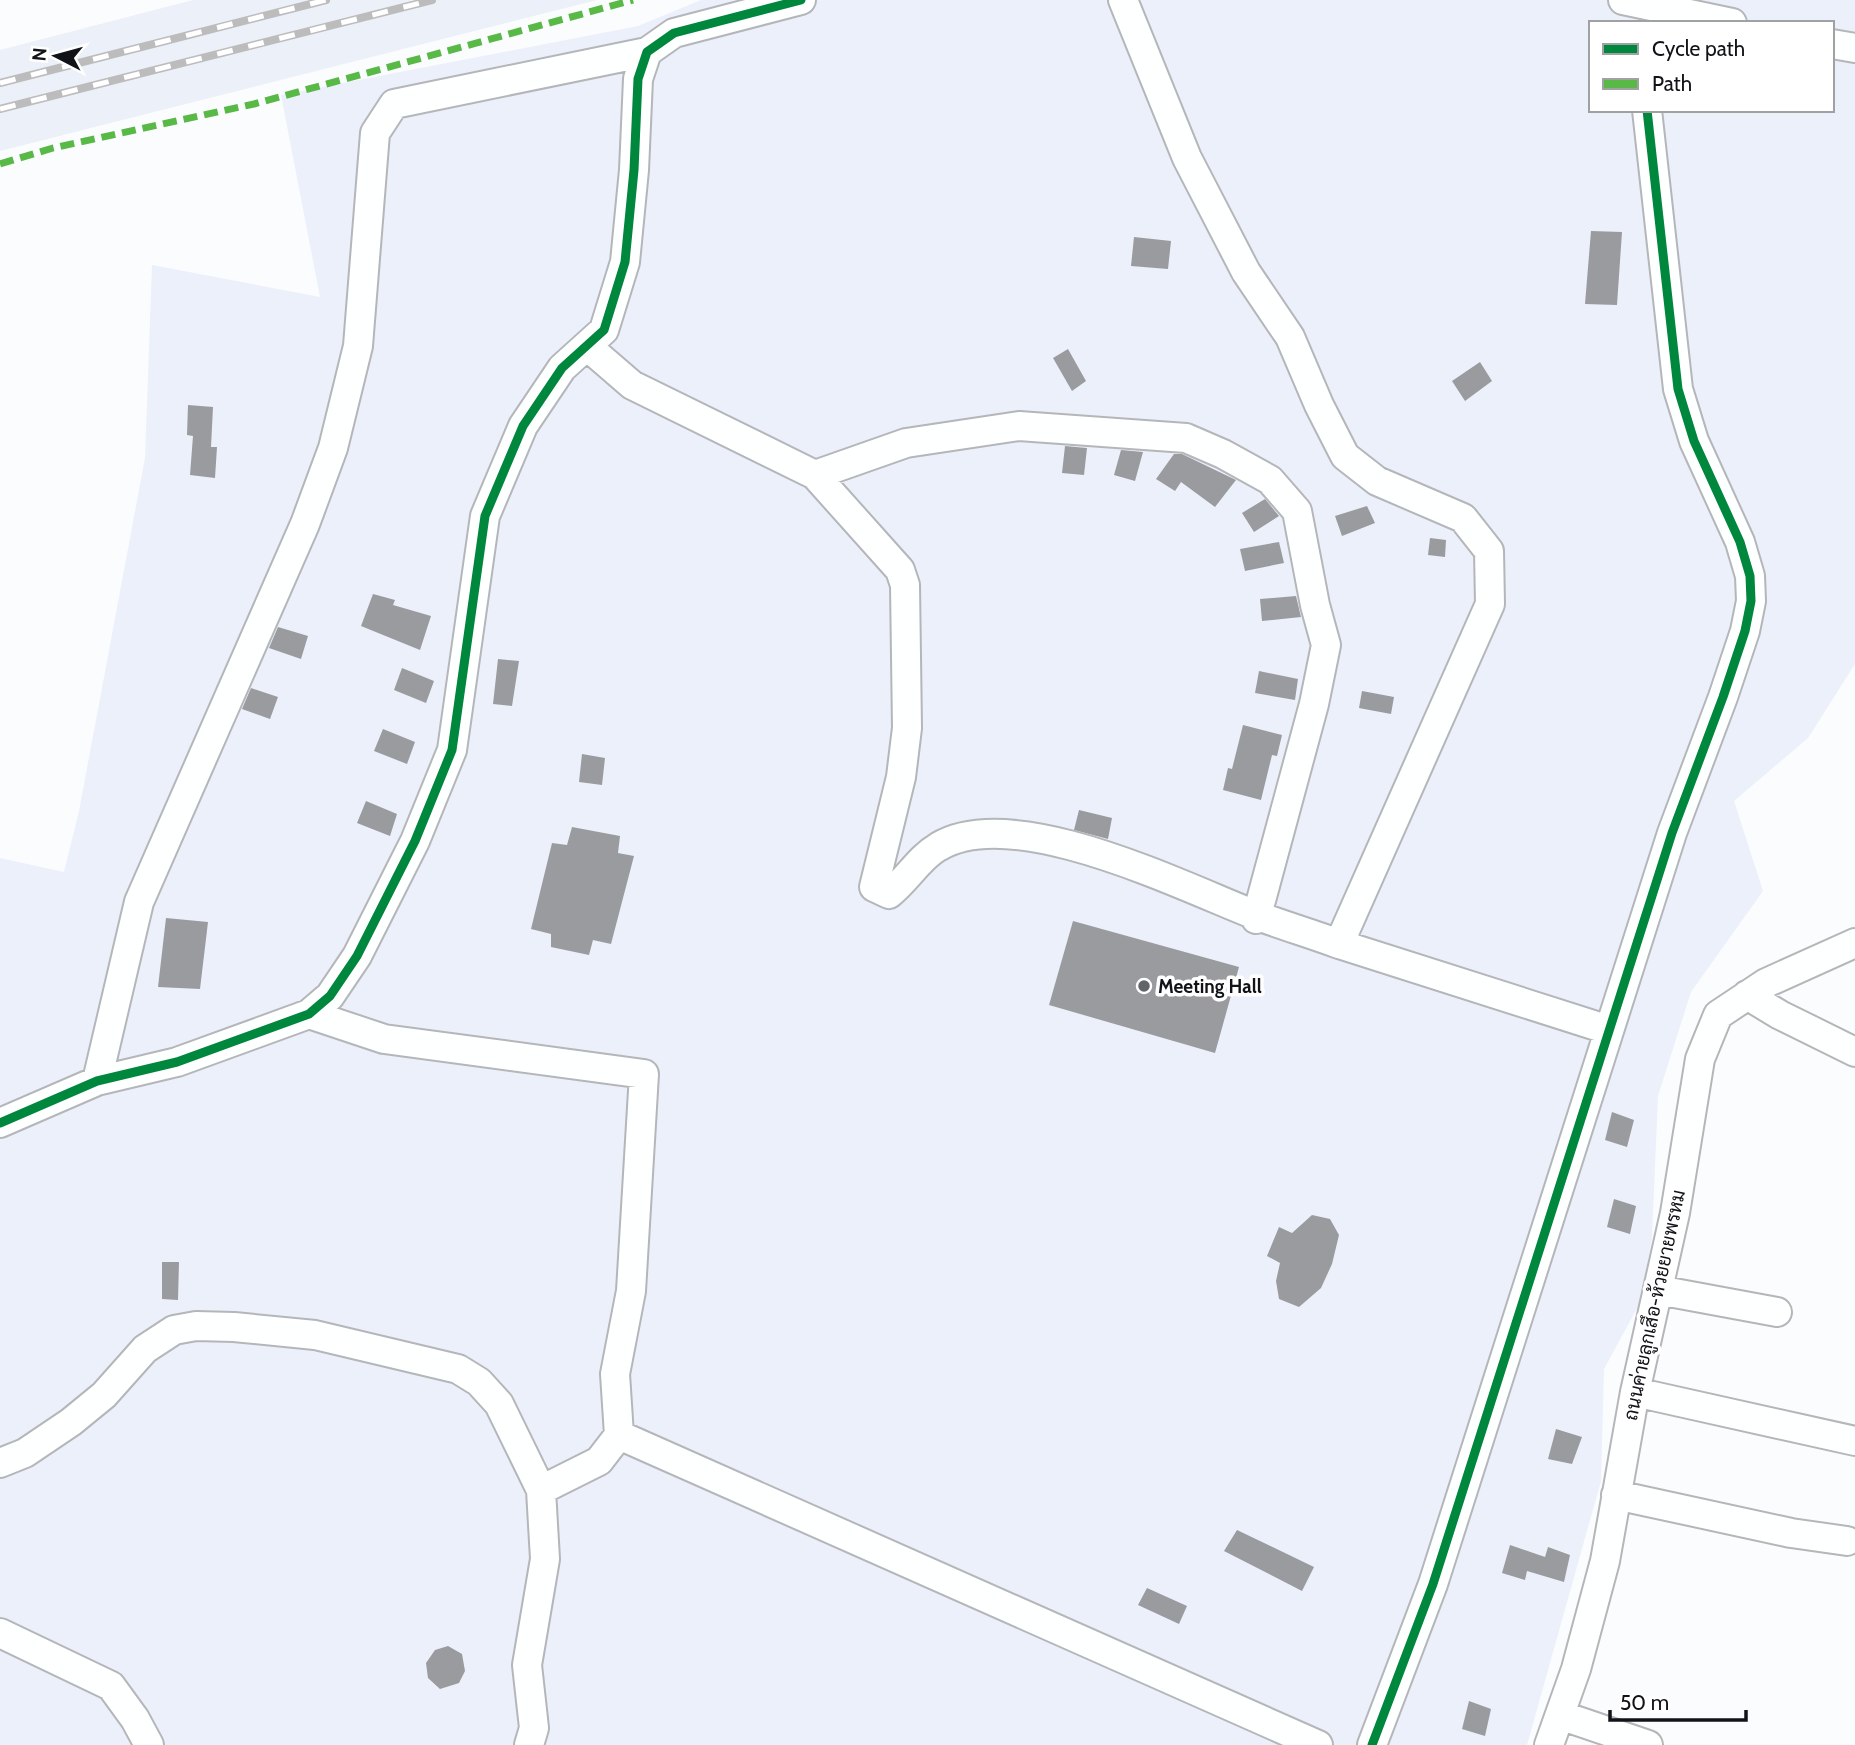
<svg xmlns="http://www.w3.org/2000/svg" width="1855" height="1745" viewBox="0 0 1855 1745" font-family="Cabin,Sarabun,sans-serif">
  <rect width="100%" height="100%" fill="#fbfcfe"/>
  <path fill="#ecf0f8" d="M193 0H597L0 151V50Z"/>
  <path fill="#ebf0fb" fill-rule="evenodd" d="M701 0H1855V664L1808 738 1734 801 1763 891 1691 992 1658 1096 1652 1237 1641 1301 1604 1369 1601 1481 1527 1745H0V858L64 872 79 811 145 458 152 265 320 297 281 95 638 26ZM1591 23H1832V110H1591Z"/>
  <path fill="#9a9b9f" d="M1591 231 1622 232 1617 305 1585 304Z
    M1134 237 1171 241 1168 269 1131 266Z
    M1068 349 1086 381 1072 391 1053 358Z
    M1480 362 1492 381 1465 401 1452 381Z
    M188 405 213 407 211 447H217L215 478 190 475 193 436 187 435Z
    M1065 446 1087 448 1084 475 1062 473Z
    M1121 450 1143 452 1135 481 1114 475Z
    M1174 454H1182L1236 480 1215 507 1181 482 1175 491 1156 479Z
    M1265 499 1279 516 1254 532 1242 513Z
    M1367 506 1375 523 1342 536 1335 516Z
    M1430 538 1446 540 1445 557 1428 555Z
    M1279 542 1284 563 1245 571 1240 549Z
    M373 594 395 600 393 605 431 616 420 650 361 626Z
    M1296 596 1301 617 1262 621 1260 599Z
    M278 627 308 636 301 659 269 648Z
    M498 659 519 661 512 706 493 704Z
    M402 668 434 681 426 703 394 690Z
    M1259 671 1298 679 1295 700 1255 693Z
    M251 688 278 697 270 719 242 709Z
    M1362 691 1394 697 1391 714 1359 708Z
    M1243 725 1282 735 1277 756 1272 755 1261 800 1223 790 1228 768 1232 769Z
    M383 729 415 742 407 764 374 751Z
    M582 754 605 758 602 785 579 782Z
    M366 801 397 814 390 836 357 823Z
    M1079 810 1112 818 1108 839 1074 830Z
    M572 827 620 836 618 853 634 856 611 944 593 940 589 955 551 947V934L531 929 552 843 567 845Z
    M166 918 208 922 200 989 158 987Z
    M1073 921 1239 967 1215 1053 1049 1005Z
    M1612 1112 1634 1120 1627 1147 1605 1140Z
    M1614 1199 1636 1206 1630 1234 1607 1227Z
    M1312 1215 1330 1219 1339 1235 1332 1264 1321 1288 1299 1307 1279 1299 1276 1281 1280 1263 1267 1256 1279 1227 1292 1233Z
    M162 1262H179L178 1300 162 1299Z
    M1556 1429 1582 1437 1572 1464 1548 1459Z
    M1237 1530 1314 1567 1302 1591 1224 1551Z
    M1510 1545 1545 1557 1548 1547 1570 1555 1564 1582 1527 1571 1525 1580 1502 1573Z
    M1147 1588 1187 1606 1179 1624 1138 1605Z
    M448 1646 462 1654 465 1671 459 1683 440 1689 428 1678 426 1663 435 1650Z
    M1469 1701 1491 1709 1485 1736 1462 1729Z"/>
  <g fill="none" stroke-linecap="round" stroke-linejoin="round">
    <g stroke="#b5b6ba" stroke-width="32">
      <path id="minor" d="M1123 0 1187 158 1246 272 1290 337 1319 405 1345 456 1377 481 1463 518 1489 551 1490 604 1339 944 1609 1030
        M1623 0 1732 23
        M1832 44 1855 48
        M588 347 632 385 815 475 906 443 1019 426 1186 438 1223 454 1270 480 1297 511 1315 605 1326 645 1314 704 1256 919
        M815 475 900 570 905 585 907 728 901 777 874 887 889 894C907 880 919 858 938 847 1013 801 1183 887 1258 916 1285 926 1312 934 1339 944
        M1747 995 1780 1015 1855 1052
        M309 1014 384 1039 644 1074 631 1291 615 1374 619 1435 599 1461 541 1490
        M97 1081 139 902 305 524 333 448 358 346 375 133 394 104 647 52
        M0 1123 97 1081 177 1062 309 1014 330 996 357 956 415 841 452 750 485 516 523 426 562 368 604 330 625 262 634 170 638 79 647 52 674 33 801 0
        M1658 1290 1777 1312
        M1635 1392 1855 1441
        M619 1435 1318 1745
        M0 1463 25 1453 71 1422 104 1395 145 1349 174 1330 196 1326 234 1327 315 1335 458 1369 479 1382 499 1404 541 1490 545 1559 527 1665 534 1728 529 1745
        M1616 1495 1791 1533 1847 1541
        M0 1633 111 1686 135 1719 149 1745
        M1560 1715 1648 1745
        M1372 1745 1433 1584 1672 833 1723 697 1745 631 1751 601 1750 576 1740 542 1694 441 1678 389 1647 110
        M1549 1745 1576 1669 1605 1561 1635 1392 1675 1213 1700 1059 1718 1015 1766 983 1855 943"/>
    </g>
    <use href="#minor" stroke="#feffff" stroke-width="28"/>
    <g stroke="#bcbcbd" stroke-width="8">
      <path id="rail" d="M0 83 326 0
        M0 109 432 0"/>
    </g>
    <use href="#rail" stroke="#fff" stroke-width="5" stroke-dasharray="16" stroke-linecap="butt"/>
    <path stroke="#58b947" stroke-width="7" stroke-dasharray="14 7" stroke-linecap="butt" d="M0 164 53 148 254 104 633 0"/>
    <g stroke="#fff" stroke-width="13">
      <path id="cycleway" d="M0 1123 97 1081 177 1062 309 1014 330 996 357 956 415 841 452 750 485 516 523 426 562 368 604 330 625 262 634 170 638 79 647 52 674 33 801 0
        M1372 1745 1433 1584 1672 833 1723 697 1745 631 1751 601 1750 576 1740 542 1694 441 1678 389 1647 110"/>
    </g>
    <use href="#cycleway" stroke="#00873e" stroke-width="9"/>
  </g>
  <circle fill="#626568" stroke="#fff" stroke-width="2.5" cx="1144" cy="986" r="7"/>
  <g text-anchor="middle" stroke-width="7" stroke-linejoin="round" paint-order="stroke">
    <g font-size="19" font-weight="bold" fill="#101318" stroke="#fff" text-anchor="start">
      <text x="1158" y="993">Meeting Hall</text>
    </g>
    <g font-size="19" fill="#101318" stroke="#fff">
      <text transform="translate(1654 1305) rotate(-78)" y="7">ถนนค่ายลูกเสึอ-ห้วยยายพรหม</text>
    </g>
  </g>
  <rect x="1589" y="21" width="245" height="91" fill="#ffffff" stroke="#9fa1a3" stroke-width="2"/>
  <rect x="1603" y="44" width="35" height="10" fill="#00873e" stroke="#9fa1a3" stroke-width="2"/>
  <text x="1652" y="56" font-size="21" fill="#101318">Cycle path</text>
  <rect x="1603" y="79" width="35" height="10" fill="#58b947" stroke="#9fa1a3" stroke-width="2"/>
  <text x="1652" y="91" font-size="21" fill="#101318">Path</text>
  <g transform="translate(56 56) rotate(276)" stroke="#ffffff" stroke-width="5" paint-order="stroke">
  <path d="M0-5L12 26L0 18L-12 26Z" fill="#101318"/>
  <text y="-10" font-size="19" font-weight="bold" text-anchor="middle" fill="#101318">N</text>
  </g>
  <path d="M1610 1710v10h136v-10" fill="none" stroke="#101318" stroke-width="3.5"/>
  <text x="1620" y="1710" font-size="21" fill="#101318" stroke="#ffffff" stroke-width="5" paint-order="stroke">50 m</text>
</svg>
